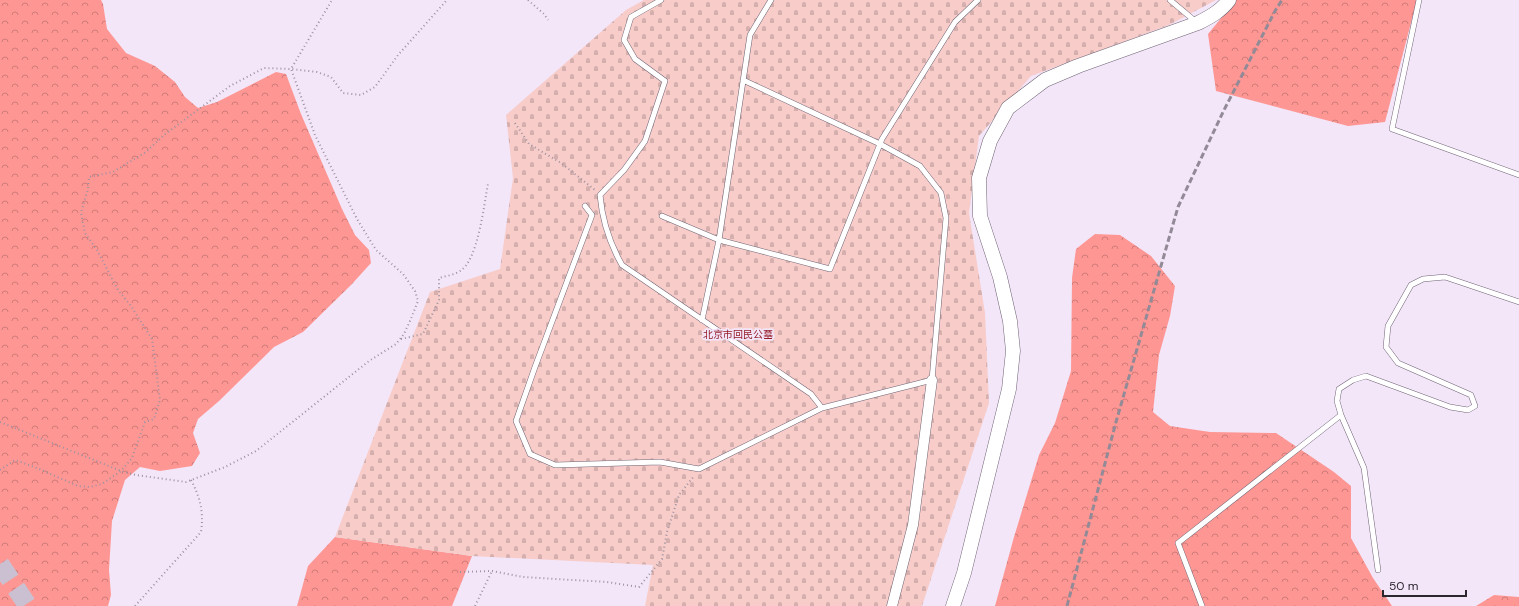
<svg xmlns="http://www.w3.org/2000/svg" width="1519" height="606" viewBox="0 0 1519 606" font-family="'DM Sans','Noto Sans SC',sans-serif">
  <defs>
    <pattern id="forest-crowns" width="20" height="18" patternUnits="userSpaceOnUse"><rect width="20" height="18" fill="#fe9794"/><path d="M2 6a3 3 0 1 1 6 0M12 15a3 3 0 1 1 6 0" fill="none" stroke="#ce7b79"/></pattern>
    <pattern id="cemetery-stones" width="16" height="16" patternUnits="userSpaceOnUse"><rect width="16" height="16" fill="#f7ccc9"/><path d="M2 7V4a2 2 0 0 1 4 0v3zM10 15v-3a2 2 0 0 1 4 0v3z" fill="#d4afad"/></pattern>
  </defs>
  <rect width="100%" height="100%" fill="#f3e6f9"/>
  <path fill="url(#forest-crowns)" d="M0 0H101L103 4 107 29 126 53 155 66 175 82 185 97 198 108 217 102 276 72 286 74 301 114 342 209 355 235 369 250 371 263 352 284 303 332 274 347 219 401 198 419 193 433 200 453 192 466 160 471 140 467 125 480 112 521 109 570 111 595 108 606H0Z
    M1236 0H1417L1385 122 1348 126 1216 91 1208 34Z
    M1095 234 1120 235 1151 256 1175 286 1170 316 1159 355 1153 412 1170 426 1210 432 1276 433 1334 472 1351 486V538L1373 578 1392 606H995L1014 537 1039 455 1055 423 1071 371 1072 278 1076 249Z
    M335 537 472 556 452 606H297L308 566Z
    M1494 595 1519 597V606H1476Z"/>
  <path fill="url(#cemetery-stones)" d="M644 0H1216L1169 25 1031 76 979 136 969 213 985 313 989 403 922 606H645L653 565 472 556 335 537 430 292 500 269 513 178 506 115 626 10Z"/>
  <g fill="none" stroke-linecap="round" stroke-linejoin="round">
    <path stroke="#cbc0d1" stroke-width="19" stroke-dasharray="19 10" stroke-linecap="butt" d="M0 564 28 606"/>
    <g stroke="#6f6474" stroke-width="6">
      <path id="lane" d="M1170 0 1195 21
        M1419 0 1392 129 1519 175
        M743 80 880 144 920 166 941 193 946 218 932 380 822 408
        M585 206 592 215 535 367 516 421 530 454 555 465 660 462 699 469 822 408 811 394 622 265C610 244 602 218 600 195L624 170 645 141 665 81 635 59 624 40 631 17 661 0
        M662 216 719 240 830 269 882 139 955 22 978 0
        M702 320 719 240 750 35 771 0
        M1341 415 1337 401 1339 389 1353 380 1366 376 1450 407 1468 410 1475 406 1471 395 1398 363 1386 347 1388 326 1411 285 1423 279 1445 277 1519 302
        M1202 606 1178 543 1341 415 1364 468 1378 570"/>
    </g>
    <g stroke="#6f6474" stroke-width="11">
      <path id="street" d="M892 606 913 525 932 380"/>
    </g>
    <g stroke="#6f6474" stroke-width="15">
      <path id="secondary" d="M953 606 964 573 1009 389 1013 351 1010 321 1000 277 980 216 979 178 990 141 1008 108 1045 80 1078 66 1198 23C1210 17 1221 11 1229 0"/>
    </g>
    <path stroke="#9c92a0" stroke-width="2" stroke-dasharray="1 3" stroke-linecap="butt" d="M528 0 544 14 548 20
      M515 123 529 144 561 163 595 190
      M401 339 423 334 439 300V278C446 276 454 275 460 271 478 261 484 204 488 184
      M0 422 121 471 136 475 186 482 225 467 256 451 369 361 396 344 404 334 410 321 418 301 415 291 403 274 376 250 357 219 315 135 291 69 332 0
      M0 470 15 460 37 468 78 486 90 487 102 484 121 471 132 458 145 422 154 419 160 400 152 339 131 306 118 290 97 250 85 233 81 213 88 189 89 177 113 172 146 152 164 135 230 86 264 68 291 69 317 72 331 77 343 93 361 95 375 87 398 55 447 0
      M460 572 492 571 523 577 607 582 639 587 662 559 667 532 679 495 694 476
      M135 606 201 532C204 512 200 497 191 480
      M475 606 492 571"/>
    <use href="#lane" stroke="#fff" stroke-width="5"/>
    <use href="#street" stroke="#fff" stroke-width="10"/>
    <use href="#secondary" stroke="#fff" stroke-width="14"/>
    <path stroke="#938a97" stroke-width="3" stroke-dasharray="6 3" stroke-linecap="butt" d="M1067 606 1116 422 1178 207 1224 110 1275 11 1282 0"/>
  </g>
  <g text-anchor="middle" stroke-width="3.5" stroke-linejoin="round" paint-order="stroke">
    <g font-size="10" fill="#941b27" stroke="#f3e6f9">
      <text x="738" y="338">北京市回民公墓</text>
    </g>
  </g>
  <path d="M1383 590v6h83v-6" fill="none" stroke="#2c272f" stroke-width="2"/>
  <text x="1389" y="590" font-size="12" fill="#2c272f" stroke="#f3e6f9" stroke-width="3" paint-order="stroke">50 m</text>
</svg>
